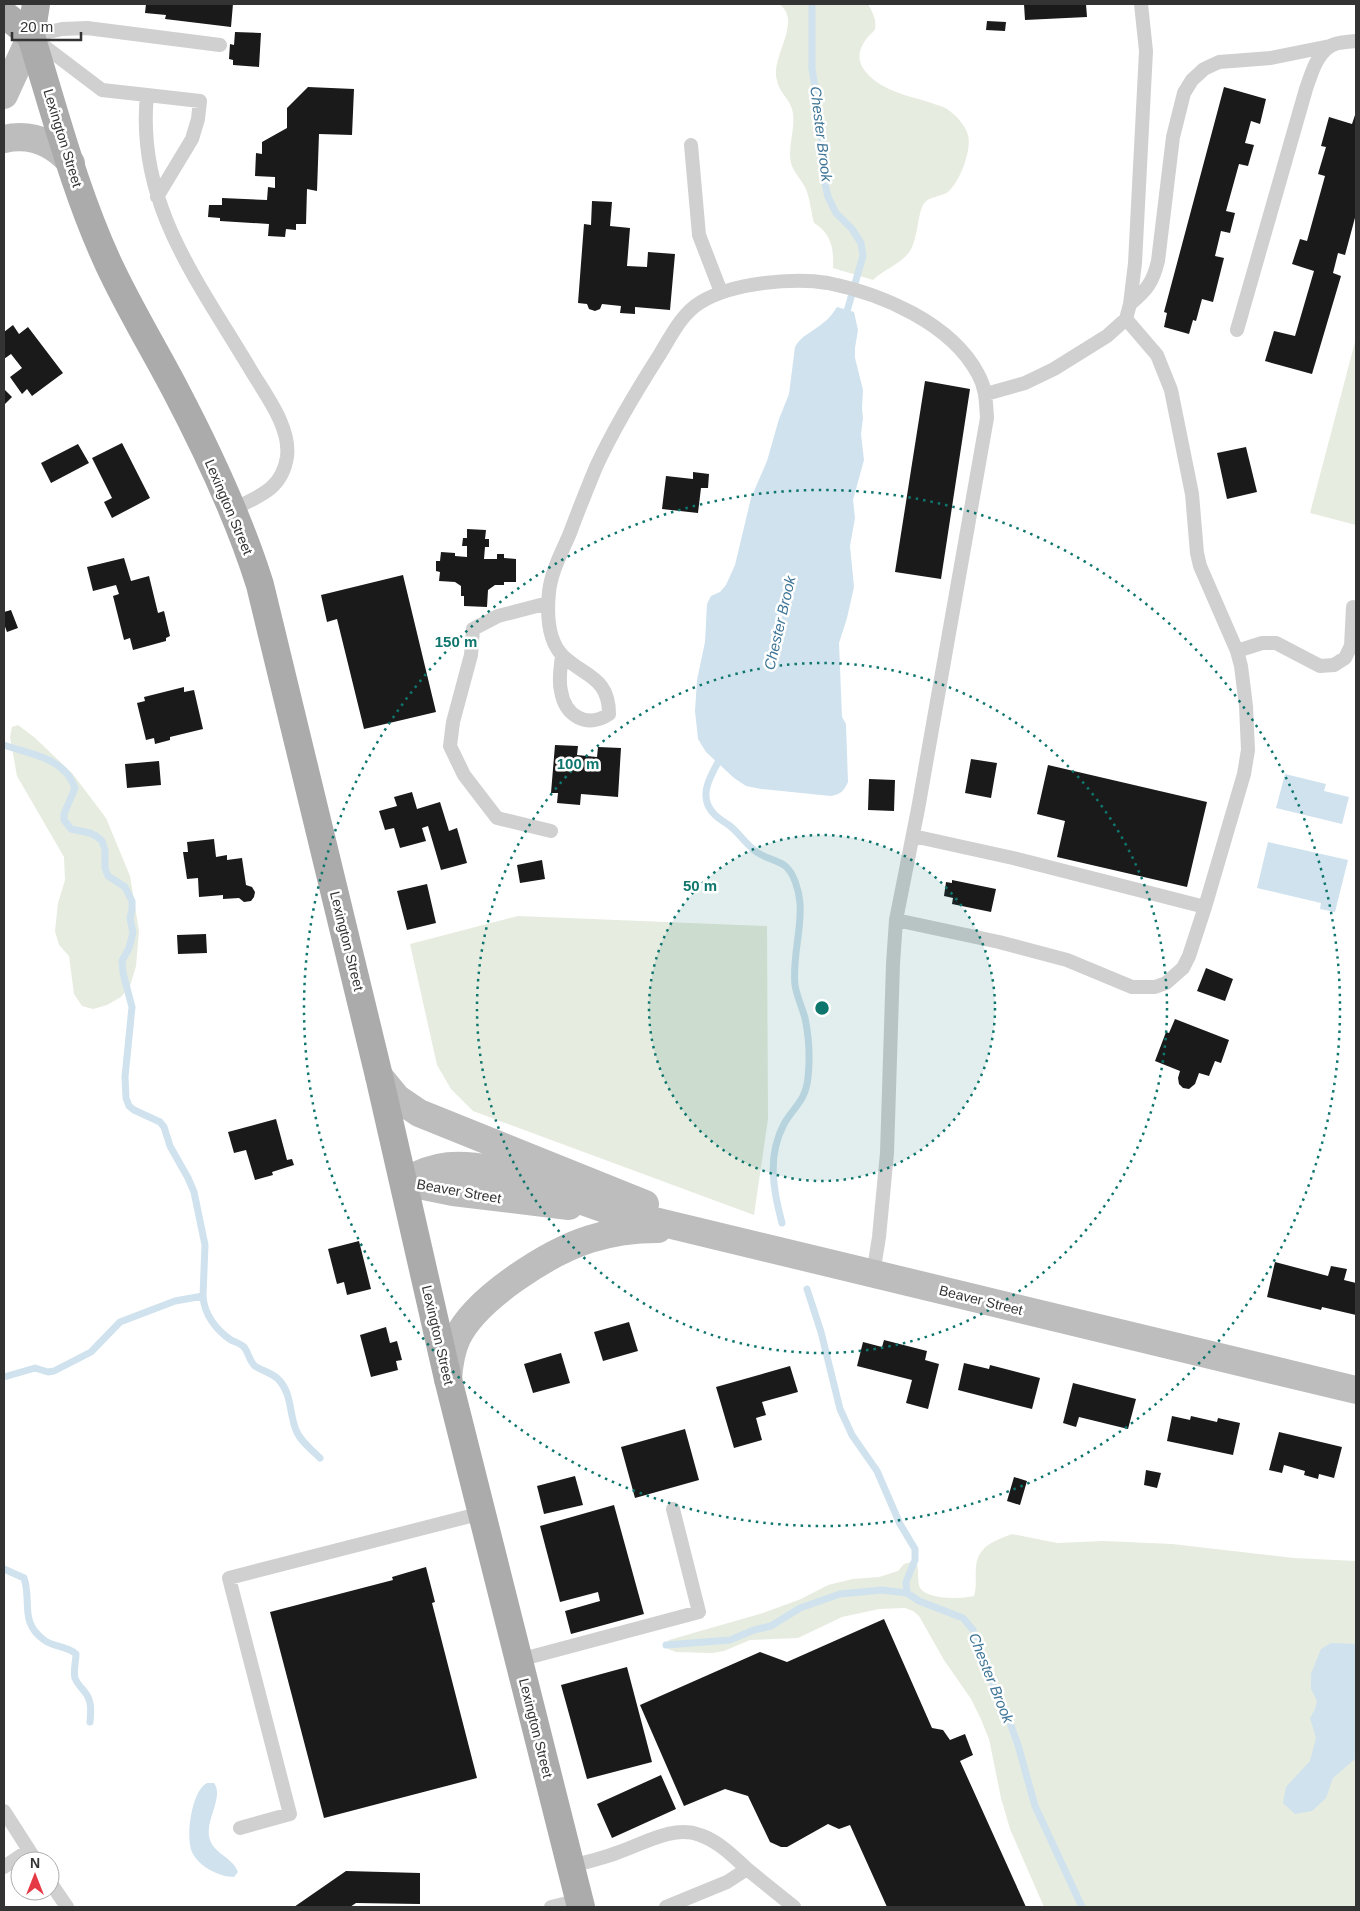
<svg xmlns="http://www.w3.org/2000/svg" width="1360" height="1911" viewBox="0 0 1360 1911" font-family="Arial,sans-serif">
  <rect width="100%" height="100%" fill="#fff"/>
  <path fill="#e6ecdf" d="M779 4H868C872 11 877 20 875 29 874 32 869 35 867 38 859 48 856 60 865 71 878 88 903 95 922 100 930 103 940 105 947 109 955 114 966 126 968 135 972 150 960 181 949 191 941 198 929 195 923 205 918 214 918 236 911 249 904 263 884 269 873 280L833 268C834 248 831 233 814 223 811 212 810 199 806 189 802 180 793 172 791 163 787 145 797 127 792 109 788 96 778 93 776 75 774 53 802 20 779 4Z
    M1356 338V525L1310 513Z
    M18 725 34 737 72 773 106 818 130 876 139 931 136 966 130 986 121 997 107 1005 93 1009 82 1006 74 994 69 956 59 945 55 931 58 903 65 880 64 857 17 776 10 737 12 727Z
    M518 916 767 926 768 1119 754 1215 473 1111 451 1089 437 1065 410 944Z
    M1012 1534 1057 1543 1104 1541 1172 1544 1294 1558 1356 1561V1907H1044L1010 1829 1001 1798 989 1739 980 1717 971 1699 944 1660 919 1616 913 1611 905 1608 879 1609 842 1617 798 1638 750 1640 724 1651 713 1653 676 1652 668 1649 666 1645 669 1640 763 1613 801 1599 828 1585 853 1579 879 1577 898 1571 904 1564 911 1562 917 1564C919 1572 917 1582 920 1588 928 1600 961 1599 974 1596 977 1586 975 1578 976 1567 978 1546 994 1541 1012 1534Z"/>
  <path fill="#cfe2ee" d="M837 307 854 312 858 330 855 348V358L863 390 862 409 863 418 861 434 864 460 853 500 855 518 850 546 854 587 847 618 839 643 842 717 846 724 848 782C844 791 841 794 831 796L761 789 746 786 734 778 706 752 698 739 695 711 697 680 705 642 707 604 711 596 720 592 726 585 735 565 751 498 767 461 779 419 789 394 795 347C801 335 813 332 823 323 829 319 833 313 837 307Z
    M1285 774 1326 784 1324 791 1349 797 1342 824 1276 808Z
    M1268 842 1348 860 1335 912 1320 909 1321 903 1257 888Z
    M1331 1643 1356 1644V1758L1333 1778 1326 1798 1312 1811 1295 1814 1283 1803 1286 1787 1310 1761 1316 1738 1310 1718 1315 1709 1317 1701 1311 1689V1674L1321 1649Z
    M207 1783H214C224 1796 206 1819 209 1836 212 1854 232 1856 238 1872L234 1877C219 1877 198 1866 192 1852 185 1837 192 1790 207 1783Z"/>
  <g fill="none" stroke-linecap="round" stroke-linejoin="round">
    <path stroke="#cfe2ee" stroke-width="7" d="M812 4V69L822 129 821 158 824 179 828 197 836 213 852 229 861 243 863 256 845 318
      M4 745C31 755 64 757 75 788L64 814V820L71 829 90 833 96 836 102 841 105 850V868L108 876 125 887 132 901V910L130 918 133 933 129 948 122 961 123 973 132 1007 125 1077 126 1098 129 1106 134 1110 160 1122 164 1127 170 1146 188 1178 194 1192 205 1245 203 1296C204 1314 216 1330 231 1340 235 1342 241 1344 244 1347 249 1353 249 1361 255 1366 262 1371 273 1373 279 1380 292 1394 289 1413 296 1430 300 1441 312 1450 320 1458
      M721 757C711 775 696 797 715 815 720 820 725 822 730 826 739 833 745 843 754 850 763 858 774 859 784 865 794 872 799 891 800 903 802 930 792 958 795 985 797 997 802 1007 805 1018 809 1037 810 1059 808 1078 805 1102 795 1105 784 1124 767 1156 773 1190 782 1223
      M807 1289 821 1332 840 1409 852 1435 877 1471 900 1524 915 1549V1560L906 1582 907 1593 919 1601 963 1618 973 1630 978 1652 1005 1709 1018 1745 1035 1806 1082 1907
      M4 1377 35 1368 48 1372 54 1371 91 1352 120 1322 175 1301 203 1296
      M4 1569 24 1578C32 1601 19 1622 44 1640 55 1648 65 1645 76 1654 76 1661 73 1671 75 1678 77 1684 80 1686 84 1691 92 1700 91 1710 90 1722
      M666 1645 730 1640 754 1630 771 1626 800 1608 840 1594 882 1590 907 1593"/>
  </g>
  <path fill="#1a1a1a" d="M146 4H233L231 27 165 19 166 15 145 13Z
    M1024 4H1086L1087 17 1025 20Z
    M987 21 1006 22 1005 31 986 30Z
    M235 32 261 33 259 67 233 65V60L229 59 230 44 234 45Z
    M308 87 354 89 352 135 319 134 317 191 307 189 306 224H296V230L286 229 285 237 268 236 269 224 220 221V218L208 217 209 205H222V198L267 200 268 187 275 188V177L255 176 256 153 262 154V142L287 128V108Z
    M1224 87 1266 99 1260 124 1251 121 1245 143 1254 145 1248 166 1239 164 1226 211 1235 213 1230 233 1221 231 1215 256 1224 258 1213 302 1202 299 1196 321 1193 320 1189 334 1164 327 1167 313 1164 312Z
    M1356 112V214L1345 255 1338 253 1333 273 1341 276 1312 374 1265 361 1274 331 1295 336 1314 271 1292 264 1300 239 1307 241 1325 176 1318 174 1326 147 1321 146 1329 117 1352 124Z
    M592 201 612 202 610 226 630 228 627 266 647 267 648 252 675 254 670 310 635 307V314L620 313 621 306 602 304 600 309 595 311 589 309 587 304 578 303 584 224 591 225Z
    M13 325 19 334 28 327 63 373 32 396 27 389 22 394 10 377 22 368 11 354 4 359V332Z
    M925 381 970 389 941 579 895 572Z
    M4 389 12 397 4 405Z
    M122 443 150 498 112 518 104 502 112 498 92 458Z
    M78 444 89 463 51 483 41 463Z
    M1246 447 1257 492 1227 499 1217 453Z
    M693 472 709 474 708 488H701L698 513 662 509 666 476 693 479Z
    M467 529 486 530 485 539H489V547H485L484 559H497V554H504V558L516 559V582H504V585H495L488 590 487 607 464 606V596H461V586L455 582 439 581 440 572 436 571V561H440L441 552 455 553V556L467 557V546H462L463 538H467Z
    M124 558 131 581 149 576 158 613 164 611 170 636 166 638V641L133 650 130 638 124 640 113 596 119 594 116 585 93 591 87 567Z
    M403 575 436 712 364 729 337 619 327 622 321 595Z
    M11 610 18 628 7 632 4 624V612Z
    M184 687V692L194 690 203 729 170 737V740L155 744 154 738 146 740 137 703 145 701 144 697Z
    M555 745 578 746 577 755 597 757 598 747 621 748 618 797 581 794 580 805 557 803 558 793H551Z
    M971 759 997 763 991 798 965 793Z
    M159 761 161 785 127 788 125 764Z
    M1048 765 1207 802 1187 887 1057 857 1065 821 1037 814Z
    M869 779 895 780 894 811 868 810Z
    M412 792 417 809 440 802 449 831 457 828 467 863 441 870 428 826 422 828 426 841 400 848 394 828 385 830 379 811 397 806 394 797Z
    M214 839 216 857 227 855V860L242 858 246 885 252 887 255 892 254 897 251 901 244 902 239 898 223 899V895L199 897 198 878 187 879 183 852H188L187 842Z
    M542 860 545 879 520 883 517 865Z
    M952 880 996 889 991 912 952 904 953 898 944 896 946 882 952 883Z
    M427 884 436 923 407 930 397 891Z
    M206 934 207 953 178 954 177 935Z
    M1206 968 1233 979 1225 1001 1197 991Z
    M1175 1019 1229 1040 1221 1063 1215 1061 1209 1076 1199 1073 1195 1084 1189 1089 1183 1088 1179 1084 1178 1078 1180 1071 1155 1061 1166 1032 1169 1033Z
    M276 1119 287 1160 292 1159 294 1165 272 1172 273 1175 255 1180 246 1150 234 1153 228 1132Z
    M359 1241 371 1289 347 1295 344 1282 337 1284 328 1249Z
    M1275 1262 1328 1276 1331 1266 1347 1269 1344 1280 1356 1283V1315L1322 1307 1321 1310 1267 1297Z
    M629 1322 638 1351 603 1361 594 1332Z
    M386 1327 390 1343 397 1341 402 1360 396 1361 398 1370 371 1377 360 1335Z
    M884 1340 927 1351 925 1360 939 1364 928 1409 906 1403 912 1380 857 1366 863 1342 882 1347Z
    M561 1353 570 1383 533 1393 524 1364Z
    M964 1363 989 1369 990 1365 1040 1378 1032 1409 958 1390Z
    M790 1366 798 1392 762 1402 766 1415 756 1418 762 1440 734 1448 716 1387Z
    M1073 1383 1136 1399 1128 1429 1079 1417 1076 1427 1063 1423Z
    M1172 1416 1190 1420 1191 1416 1217 1422 1218 1418 1240 1423 1233 1455 1167 1441Z
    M685 1429 699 1480 635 1498 621 1447Z
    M1279 1432 1342 1447 1334 1478 1319 1474 1318 1479 1304 1475 1305 1471 1284 1465 1282 1473 1269 1470Z
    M1146 1470 1161 1473 1157 1488 1144 1485Z
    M575 1476 583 1505 544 1514 537 1486Z
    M1014 1477 1027 1481 1020 1505 1007 1501Z
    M614 1505 644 1614 571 1634 565 1611 600 1601 598 1592 560 1602 540 1526Z
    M426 1567 435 1602 432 1603 477 1778 324 1818 270 1612 393 1580 392 1577Z
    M884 1619 932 1728 943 1730 950 1740 965 1734 973 1755 960 1761 1026 1907H887L850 1825 839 1829 828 1824 787 1847H781L770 1842 748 1796 725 1789 684 1806 640 1705 760 1652 787 1662Z
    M627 1667 652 1762 587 1779 561 1685Z
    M661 1775 676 1809 612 1838 597 1804Z
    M346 1871 420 1873V1904L356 1903 350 1907H294Z"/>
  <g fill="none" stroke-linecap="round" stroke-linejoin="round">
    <path stroke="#d0d0d0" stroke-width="14" d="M31 36 62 29 87 28 220 45
      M36 40 102 90 147 95C136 202 197 280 249 367 264 393 291 426 287 457 282 489 260 496 233 509
      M147 95 200 101 198 119 192 139 157 197
      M691 145 699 235 721 292
      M1130 304C1147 290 1153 282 1158 261L1173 137 1184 93 1192 80 1204 69 1219 62 1271 58 1330 46
      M1237 330 1306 89C1311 75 1316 56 1329 47 1335 42 1349 42 1356 41
      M986 394 1025 383 1054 369 1107 336 1126 319 1130 304 1135 263 1146 51 1141 4
      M548 603 498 616 473 629 471 655 453 722 450 746 464 775 497 818 551 831
      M1237 651 1262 643H1276L1320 666 1334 665 1345 658 1351 646 1353 607
      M562 655C561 667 558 679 561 691 565 716 587 729 609 714 609 677 585 677 563 656 547 640 547 612 549 592 551 572 562 552 570 533 578 511 587 489 596 467 614 428 637 390 660 354 671 336 682 313 701 302 732 283 793 277 828 283 882 294 951 323 978 374 986 388 986 402 987 418L918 809 896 920 893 964 887 1153 879 1237 873 1274
      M913 836 1013 858 1205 907
      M896 920 999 942 1067 960 1132 987H1155L1166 983 1183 968 1189 956 1205 907 1244 774 1248 750 1246 706 1241 666 1237 651 1200 566 1197 553 1192 494 1171 390 1157 355 1126 319
      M519 1660 699 1612 673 1509
      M4 1811 36 1861
      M240 1828 290 1814 229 1578 482 1513
      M571 1866C587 1862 604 1858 619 1852 645 1843 673 1825 700 1835 718 1841 733 1856 747 1869
      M4 1867 29 1850
      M50 1882 67 1907
      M551 1907 580 1900
      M666 1907 727 1882 747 1869 794 1907"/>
    <path stroke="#bdbdbd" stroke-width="28" d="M4 95 31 36
      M4 139C31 133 53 142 71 163
      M379 1076 397 1098 419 1113 645 1204
      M404 1182C436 1163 459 1163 495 1170L605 1209 1356 1390
      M404 1182 453 1192 569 1206
      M448 1379C449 1365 451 1351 457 1338 476 1298 549 1252 590 1239 612 1232 636 1229 658 1229"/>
    <path stroke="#ababab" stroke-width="28" d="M36 4 31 36C55 113 75 192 109 265 129 308 154 349 176 391 209 454 239 518 260 585L379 1076 448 1379 581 1907
      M4 14 31 36"/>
  </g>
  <circle cx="822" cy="1008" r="173" fill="#0f766e" fill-opacity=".12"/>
  <g fill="none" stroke="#0f766e" stroke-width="2.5" stroke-dasharray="2.5 5">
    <circle cx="822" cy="1008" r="173"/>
    <circle cx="822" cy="1008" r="345"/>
    <circle cx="822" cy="1008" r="518"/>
  </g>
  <g text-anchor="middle" stroke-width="5" stroke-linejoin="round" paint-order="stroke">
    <g font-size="14" fill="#333" stroke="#fff">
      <text transform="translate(63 138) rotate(73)" y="5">Lexington Street</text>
      <text transform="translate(229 507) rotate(67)" y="5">Lexington Street</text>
      <text transform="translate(347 941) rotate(76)" y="5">Lexington Street</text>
      <text transform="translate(459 1191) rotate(10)" y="5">Beaver Street</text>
      <text transform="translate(981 1300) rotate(14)" y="5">Beaver Street</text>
      <text transform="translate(438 1335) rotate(77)" y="5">Lexington Street</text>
      <text transform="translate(536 1728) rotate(76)" y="5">Lexington Street</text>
    </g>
    <g font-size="15" font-style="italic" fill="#3f7597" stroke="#fff">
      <text transform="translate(821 134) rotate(83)" y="5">Chester Brook</text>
      <text transform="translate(780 623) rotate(-77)" y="5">Chester Brook</text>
      <text transform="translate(991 1678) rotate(68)" y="5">Chester Brook</text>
    </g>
  </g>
  <circle cx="822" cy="1008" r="8" fill="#0f766e" stroke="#fff" stroke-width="2.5"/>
  <g font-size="15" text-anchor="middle" font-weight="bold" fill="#0f766e" stroke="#fff" stroke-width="5" stroke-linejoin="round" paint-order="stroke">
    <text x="456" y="647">150 m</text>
    <text x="578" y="769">100 m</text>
    <text x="700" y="891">50 m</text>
  </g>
  <rect width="1360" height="1911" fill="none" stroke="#333333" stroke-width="10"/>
  <g transform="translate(35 1876)"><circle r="24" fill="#ffffff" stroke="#adadad"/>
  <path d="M0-4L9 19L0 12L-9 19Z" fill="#e63946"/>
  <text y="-8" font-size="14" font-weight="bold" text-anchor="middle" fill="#333333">N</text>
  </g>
  <path d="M12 32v8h69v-8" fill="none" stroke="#333333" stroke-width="2.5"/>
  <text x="20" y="32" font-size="15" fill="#333333" stroke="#ffffff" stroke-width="4" paint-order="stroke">20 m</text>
</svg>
